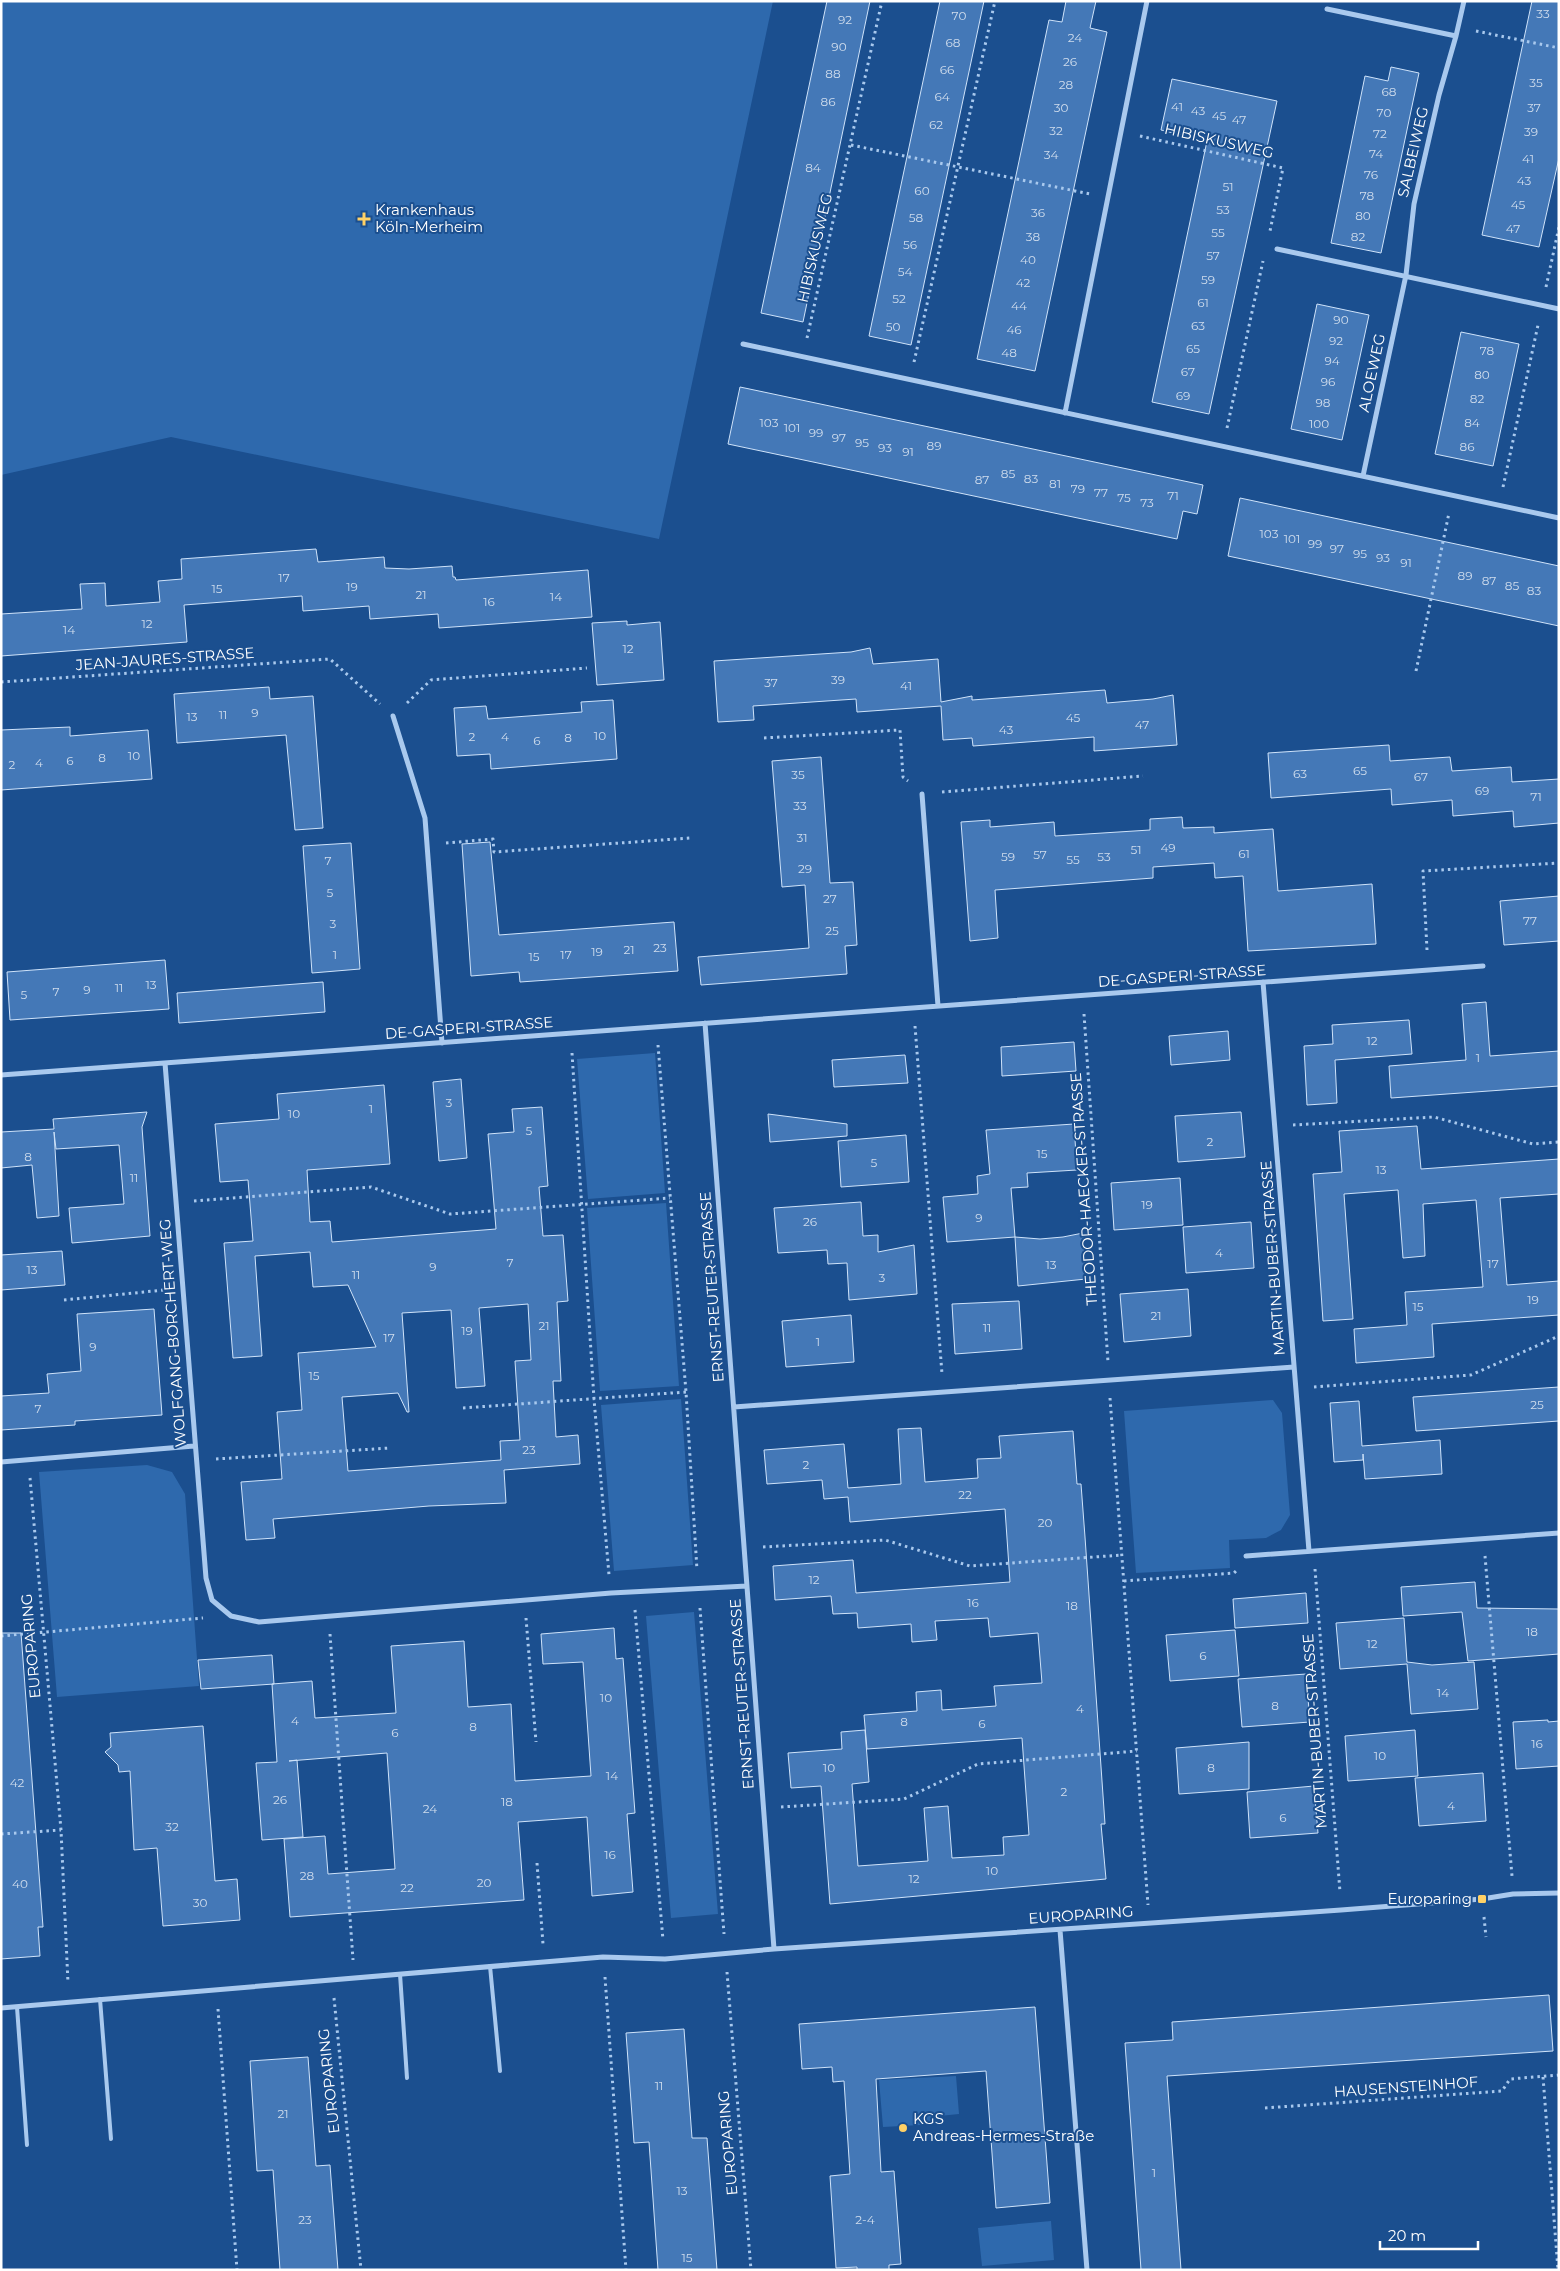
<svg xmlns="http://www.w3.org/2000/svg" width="1560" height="2271" viewBox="0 0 1560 2271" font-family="Montserrat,sans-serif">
  <rect width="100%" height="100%" fill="#1b4f8f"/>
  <path fill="#2e69ad" d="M1 1H773L659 539 171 437 1 475Z
    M655 1053 665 1193 588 1199 577 1059Z
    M666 1203 679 1386 600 1391 587 1208Z
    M681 1399 693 1565 614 1571 601 1405Z
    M1273 1400 1282 1413 1290 1515 1281 1530 1266 1538 1229 1540 1230 1568 1136 1573 1124 1411Z
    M147 1465 172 1472 185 1494 199 1686 57 1697 39 1472Z
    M694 1612 718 1914 671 1918 646 1616Z
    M956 2076 959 2114 939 2116V2124L883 2127 879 2080Z
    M1051 2221 1054 2260 982 2266 978 2228Z"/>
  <path fill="#4478b7" stroke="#cfe3fa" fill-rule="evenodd" d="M827 1H870L803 322 761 313Z
    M940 1H984L911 345 869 336Z
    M1066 1H1096L1090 28 1107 32 1035 371 977 359 1049 20 1062 22Z
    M1532 1H1559V158L1539 247 1482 235Z
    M1391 67 1419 73 1381 253 1331 243 1365 76 1388 81Z
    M1172 79 1277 101 1209 414 1152 402 1207 141 1161 130Z
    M1317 304 1369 315 1342 440 1291 429Z
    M1461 332 1519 344 1493 466 1435 454Z
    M740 387 1203 485 1197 514 1183 511 1177 539 728 444Z
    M1240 498 1559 566V626L1228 556Z
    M316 549 318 562 384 557 385 568 409 569 452 566 453 577H455L456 580 588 570 592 617 439 628 438 614 370 619 369 606 303 611 302 596 184 605 187 642 1 656V614L82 609 80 584 105 583 106 606 160 602 158 581 182 579 181 559Z
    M627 621V625L660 622 664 680 597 685 592 623Z
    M870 648 873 664 938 659 941 702 972 696V700L1105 690 1107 703 1153 699 1173 695 1177 745 1094 751V737L973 746 972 738 943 740 941 706 857 712 856 699 753 706 754 720 718 722 714 661 851 652Z
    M269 687 270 699 313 696 323 828 295 830 286 735 177 743 174 694Z
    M613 700 617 759 491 769 490 754 457 756 454 708 486 706 488 719 582 712 581 702Z
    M70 727V736L148 730 152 779 1 790V730Z
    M1389 745 1390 761 1450 757 1452 771 1511 767 1512 782 1559 779V823L1514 827 1513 811 1453 816 1452 800 1392 805 1391 789 1271 798 1268 753Z
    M821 757 830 883 853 882 857 945 845 946 847 974 701 985 698 957 809 948 805 885 782 887 772 761Z
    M1182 817 1183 828 1214 827V833L1273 829 1278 891 1372 884 1376 944 1248 951 1243 876 1215 878 1214 863 1153 867V878L995 890 998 938 970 941 961 822 990 820V827L1054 822 1055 836 1150 830V819Z
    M490 842 499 935 674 922 678 971 520 982 519 972 471 976 462 844Z
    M351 843 360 969 312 973 303 846Z
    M1559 896V941L1504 945 1500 901Z
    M165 960 169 1009 10 1020 7 972Z
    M323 982 325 1012 179 1023 177 993Z
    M1486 1002 1490 1056 1559 1051V1086L1391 1098 1389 1066 1466 1060 1462 1004Z
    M1409 1020 1412 1054 1335 1060 1337 1103 1307 1105 1304 1046 1333 1044 1332 1025Z
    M1228 1031 1230 1060 1171 1065 1169 1036Z
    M1074 1042 1076 1071 1002 1076 1001 1047Z
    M905 1055 908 1083 834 1087 832 1060Z
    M461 1079 467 1158 439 1161 433 1082Z
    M384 1085 390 1164 307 1170 310 1222 330 1221 332 1242 496 1229 488 1134 514 1132 512 1109 542 1107 548 1186 539 1187 543 1236 563 1235 568 1301 557 1302 561 1381H553L556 1437 578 1435 580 1464 504 1470 506 1503 429 1506 273 1519 275 1538 246 1540 241 1482 282 1479 277 1412 302 1410 298 1353 376 1347 348 1285 313 1287 310 1252 255 1256 262 1356 233 1358 224 1243 253 1241 248 1180 220 1182 215 1124 279 1119 277 1094ZM528 1304 531 1360 515 1361 520 1440 500 1441 501 1460 348 1471 342 1397 398 1393 407 1412H409L402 1313 451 1310 456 1388 485 1386 479 1308Z
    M147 1112 142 1127 150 1236 72 1243 69 1208 124 1204 119 1145 56 1149 54 1132 59 1216 37 1218 32 1165 1 1168V1132L54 1129 53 1119Z
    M1241 1112 1245 1157 1178 1162 1175 1116Z
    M768 1114 847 1124V1136L770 1142Z
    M1074 1124 1077 1170 1027 1173 1028 1187 1011 1188 1015 1237 947 1242 943 1197 978 1194 977 1176 990 1174 986 1130Z
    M1417 1126 1421 1169 1559 1159V1194L1500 1198 1507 1285 1559 1281V1315L1432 1324 1434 1357 1356 1363 1354 1329 1407 1325 1405 1292 1483 1287 1476 1200 1423 1204 1425 1256 1403 1258 1398 1190 1344 1194 1353 1319 1323 1321 1313 1174 1342 1172 1339 1131Z
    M906 1135 909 1182 841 1187 838 1141Z
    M1180 1178 1183 1225 1114 1230 1111 1183Z
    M861 1202 863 1236 878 1235V1252L914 1245 917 1294 849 1300 847 1263 828 1264 827 1250 778 1253 774 1208Z
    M1251 1222 1254 1268 1186 1273 1183 1227Z
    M1083 1233 1086 1279 1018 1286 1015 1237 1040 1239 1063 1237Z
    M62 1251 65 1285 1 1290V1255Z
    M1188 1289 1191 1336 1124 1342 1120 1294Z
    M1019 1301 1022 1349 955 1354 952 1304Z
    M154 1309 162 1415 75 1421V1425L1 1430V1396L49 1393 47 1374 81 1371 77 1314Z
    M851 1315 854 1362 786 1367 782 1321Z
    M1559 1387V1421L1416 1431 1413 1397Z
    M1359 1401 1362 1446 1440 1440 1442 1474 1365 1479 1363 1454V1460L1334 1462 1330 1403Z
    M921 1428 925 1482 978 1478 977 1459 1001 1458 999 1436 1073 1431 1077 1484H1081L1085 1537 1105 1824H1101L1106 1879 830 1904 821 1786 791 1788 788 1753 842 1749 841 1732 865 1730 869 1782 852 1784 858 1866 928 1861 924 1808 948 1806 952 1858 1004 1855 1003 1837 1029 1835 1022 1738 867 1749 864 1715 917 1711 916 1692 941 1690 942 1710 996 1706 994 1686 1042 1683 1038 1633 990 1637 988 1618 935 1621 937 1640 912 1642 911 1624 858 1628 857 1613 833 1614 831 1596 775 1600 773 1566 853 1560 856 1593 1010 1582 1005 1509 850 1522 848 1497 824 1499 822 1480 767 1484 764 1450 844 1444 848 1488 901 1484 898 1429Z
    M1475 1582 1477 1608 1559 1609V1654L1468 1661 1462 1612 1403 1616 1401 1587Z
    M1306 1593 1308 1623 1235 1628 1233 1599Z
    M1404 1618 1407 1662 1432 1665 1474 1662 1478 1709 1411 1714 1407 1664 1340 1669 1336 1623Z
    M614 1628 616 1659 623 1658 635 1813 627 1814 633 1892 592 1896 587 1817 518 1822 524 1900 290 1917 284 1839 325 1836 328 1874 395 1869 387 1753 289 1761 297 1760 303 1837 262 1840 256 1763 277 1762 272 1684 312 1681 315 1718 396 1713 391 1646 464 1641 468 1707 511 1704 515 1781 591 1776 583 1662 543 1664 541 1634Z
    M1235 1630 1239 1676 1170 1681 1166 1635Z
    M1 1633H21L43 1927H38L40 1956 1 1959Z
    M272 1655 274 1684 201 1689 198 1660Z
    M1306 1674 1310 1722 1242 1727 1238 1679Z
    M1548 1720V1722L1559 1721V1766L1516 1769 1513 1722Z
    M203 1726 215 1881 237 1879 240 1920 163 1926 157 1848 134 1850 130 1771 119 1772 118 1765 105 1752 111 1747 110 1733Z
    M1415 1730 1418 1776 1348 1781 1345 1736Z
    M1249 1742V1789L1179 1794 1176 1748Z
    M1483 1773 1486 1821 1419 1826 1415 1778Z
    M1314 1786 1318 1833 1250 1838 1247 1792Z
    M1549 1995 1553 2051 1167 2076 1181 2270H1141L1125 2043 1173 2040 1172 2022Z
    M1035 2007 1050 2203 996 2208 986 2071 876 2079 881 2172 894 2171 901 2264 889 2265V2270H857V2267L836 2268 830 2176 850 2174 844 2081 833 2082 832 2067 802 2069 799 2024Z
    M684 2029 692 2138H707L717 2270H658L649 2142 634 2143 626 2033Z
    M308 2057 316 2166 330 2165 338 2270H280L273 2170 257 2171 250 2061Z"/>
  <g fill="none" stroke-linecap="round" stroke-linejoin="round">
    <path stroke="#a9c9ee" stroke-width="3" stroke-dasharray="2.5 4" stroke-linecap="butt" d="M1476 31 1559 48
      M1140 136 1283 168 1270 231
      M851 145 1090 194
      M1546 287 1559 227
      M807 338 882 1
      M914 362 995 1
      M1227 428 1263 261
      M1503 487 1538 325
      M1416 671 1449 513
      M1 682 330 659 380 704
      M407 703 431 680 587 668
      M764 738 900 730 903 777 908 781
      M942 792 1143 776
      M446 843 493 839 494 852 690 838
      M1427 950 1423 871 1559 863
      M1084 1014 1108 1362
      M915 1026 942 1374
      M658 1045 686 1392 697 1570
      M572 1053 594 1399 609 1575
      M1293 1125 1434 1117 1533 1144 1559 1142
      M194 1201 371 1187 450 1214 670 1198
      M64 1300 164 1290
      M1314 1387 1471 1375 1559 1336
      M1110 1398 1148 1905
      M463 1408 686 1392
      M216 1459 390 1448
      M30 1478 61 1830 68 1983
      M763 1547 885 1540 970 1566 1122 1555
      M1485 1556 1512 1876
      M1315 1569 1340 1892
      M1124 1581 1234 1573 1236 1571
      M700 1608 724 1934
      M635 1610 663 1940
      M526 1618 536 1742
      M330 1634 353 1960
      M1 1636 203 1618
      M781 1807 904 1799 978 1764 1137 1751
      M1 1834 61 1830
      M537 1863 543 1944
      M1484 1917 1486 1937
      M727 1972 751 2270
      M605 1977 626 2270
      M334 1998 361 2270
      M218 2009 237 2270
      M1543 2077 1558 2270
      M1265 2108 1502 2091 1510 2079 1559 2075"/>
    <path stroke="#a9c9ee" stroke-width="4" d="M490 1966 500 2071
      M400 1974 407 2078
      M100 1999 111 2139
      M17 2007 27 2145"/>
    <path stroke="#a9c9ee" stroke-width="5" d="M1327 9 1456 36
      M1277 249 1559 309
      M743 344 1559 518
      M1065 413 1147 1
      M1363 476 1406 275 1414 204 1439 95 1456 36 1464 1
      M393 716 425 818 442 1043
      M922 794 938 1006
      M1263 982 1309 1551
      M705 1023 774 1949
      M165 1063 206 1578 212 1600 231 1616 259 1622 611 1593 747 1586
      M1 1075 1483 966
      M734 1407 1294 1367
      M1 1462 194 1446
      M1246 1556 1559 1533
      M1060 1930 1087 2270
      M1 2008 603 1957 665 1959 774 1949 1341 1910 1482 1899 1513 1894 1559 1893"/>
  </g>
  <g fill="#ffd166" stroke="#1b4f8f" stroke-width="2">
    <path d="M361.5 211.5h5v5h5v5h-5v5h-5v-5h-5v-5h5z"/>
    <rect x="1477" y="1894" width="10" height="10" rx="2.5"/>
    <circle cx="903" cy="2128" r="5"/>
  </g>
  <g text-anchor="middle" stroke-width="4" stroke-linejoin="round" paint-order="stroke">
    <g font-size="12" fill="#d0dded">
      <text x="1543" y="18">33</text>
      <text x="959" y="20">70</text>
      <text x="845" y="24">92</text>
      <text x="1075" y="42">24</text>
      <text x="953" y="47">68</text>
      <text x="839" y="51">90</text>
      <text x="1070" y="66">26</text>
      <text x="947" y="74">66</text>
      <text x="833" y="78">88</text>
      <text x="1536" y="87">35</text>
      <text x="1066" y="89">28</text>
      <text x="1389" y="96">68</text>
      <text x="942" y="101">64</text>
      <text x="828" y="106">86</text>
      <text x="1177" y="111">41</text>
      <text x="1061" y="112">30</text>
      <text x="1534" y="112">37</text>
      <text x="1198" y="115">43</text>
      <text x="1384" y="117">70</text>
      <text x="1219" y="120">45</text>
      <text x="1239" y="124">47</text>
      <text x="936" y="129">62</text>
      <text x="1056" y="135">32</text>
      <text x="1531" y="136">39</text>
      <text x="1380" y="138">72</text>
      <text x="1376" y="158">74</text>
      <text x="1051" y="159">34</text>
      <text x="1528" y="163">41</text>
      <text x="813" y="172">84</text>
      <text x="1371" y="179">76</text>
      <text x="1524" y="185">43</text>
      <text x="1228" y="191">51</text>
      <text x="922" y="195">60</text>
      <text x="1367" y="200">78</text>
      <text x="1518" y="209">45</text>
      <text x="1223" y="214">53</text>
      <text x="1038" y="217">36</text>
      <text x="1363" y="220">80</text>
      <text x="916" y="222">58</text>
      <text x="1513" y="233">47</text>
      <text x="1218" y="237">55</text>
      <text x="1033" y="241">38</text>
      <text x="1358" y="241">82</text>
      <text x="910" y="249">56</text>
      <text x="1213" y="260">57</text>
      <text x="1028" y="264">40</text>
      <text x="905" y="276">54</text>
      <text x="1208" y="284">59</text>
      <text x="1023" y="287">42</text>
      <text x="899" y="303">52</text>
      <text x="1203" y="307">61</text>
      <text x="1019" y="310">44</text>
      <text x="1341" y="324">90</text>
      <text x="1198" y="330">63</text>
      <text x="893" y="331">50</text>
      <text x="1014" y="334">46</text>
      <text x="1336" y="345">92</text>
      <text x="1193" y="353">65</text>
      <text x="1487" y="355">78</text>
      <text x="1009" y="357">48</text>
      <text x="1332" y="365">94</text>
      <text x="1188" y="376">67</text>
      <text x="1482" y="379">80</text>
      <text x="1328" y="386">96</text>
      <text x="1183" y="400">69</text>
      <text x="1477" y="403">82</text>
      <text x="1323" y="407">98</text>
      <text x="769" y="427">103</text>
      <text x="1472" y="427">84</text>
      <text x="1319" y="428">100</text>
      <text x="792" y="432">101</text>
      <text x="816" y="437">99</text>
      <text x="839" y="442">97</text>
      <text x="862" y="447">95</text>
      <text x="934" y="450">89</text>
      <text x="1467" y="451">86</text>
      <text x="885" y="452">93</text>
      <text x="908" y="456">91</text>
      <text x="1008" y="478">85</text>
      <text x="1031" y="483">83</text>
      <text x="982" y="484">87</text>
      <text x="1055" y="488">81</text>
      <text x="1078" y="493">79</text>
      <text x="1101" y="497">77</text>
      <text x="1173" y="500">71</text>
      <text x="1124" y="502">75</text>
      <text x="1147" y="507">73</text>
      <text x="1269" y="538">103</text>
      <text x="1292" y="543">101</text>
      <text x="1315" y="548">99</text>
      <text x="1337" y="553">97</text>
      <text x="1360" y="558">95</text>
      <text x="1383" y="562">93</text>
      <text x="1406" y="567">91</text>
      <text x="1465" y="580">89</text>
      <text x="284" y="582">17</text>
      <text x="1489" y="585">87</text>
      <text x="1512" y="590">85</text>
      <text x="352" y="591">19</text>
      <text x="217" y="593">15</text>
      <text x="1534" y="595">83</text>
      <text x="421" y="599">21</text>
      <text x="556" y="601">14</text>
      <text x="489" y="606">16</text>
      <text x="147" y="628">12</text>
      <text x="69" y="634">14</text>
      <text x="628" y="653">12</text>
      <text x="838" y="684">39</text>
      <text x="771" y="687">37</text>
      <text x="906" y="690">41</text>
      <text x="255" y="717">9</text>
      <text x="223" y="719">11</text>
      <text x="192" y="721">13</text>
      <text x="1073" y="722">45</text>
      <text x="1142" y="729">47</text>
      <text x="1006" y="734">43</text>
      <text x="600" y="740">10</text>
      <text x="472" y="741">2</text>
      <text x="505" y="741">4</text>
      <text x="568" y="742">8</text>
      <text x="537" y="745">6</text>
      <text x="134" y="760">10</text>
      <text x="102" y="762">8</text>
      <text x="70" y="765">6</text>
      <text x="39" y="767">4</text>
      <text x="12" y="769">2</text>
      <text x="1360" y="775">65</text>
      <text x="1300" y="778">63</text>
      <text x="798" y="779">35</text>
      <text x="1421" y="781">67</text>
      <text x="1482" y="795">69</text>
      <text x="1536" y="801">71</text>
      <text x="800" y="810">33</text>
      <text x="802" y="842">31</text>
      <text x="1168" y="852">49</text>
      <text x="1136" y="854">51</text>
      <text x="1244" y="858">61</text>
      <text x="1040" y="859">57</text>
      <text x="1008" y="861">59</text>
      <text x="1104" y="861">53</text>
      <text x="1073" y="864">55</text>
      <text x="328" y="865">7</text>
      <text x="805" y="873">29</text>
      <text x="330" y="897">5</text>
      <text x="830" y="903">27</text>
      <text x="1530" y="925">77</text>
      <text x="333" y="928">3</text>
      <text x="832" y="935">25</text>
      <text x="660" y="952">23</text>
      <text x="629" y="954">21</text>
      <text x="597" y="956">19</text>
      <text x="335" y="959">1</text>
      <text x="566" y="959">17</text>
      <text x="534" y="961">15</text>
      <text x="151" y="989">13</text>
      <text x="119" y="992">11</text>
      <text x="87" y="994">9</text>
      <text x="56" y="996">7</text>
      <text x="24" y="999">5</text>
      <text x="1372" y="1045">12</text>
      <text x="1478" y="1062">1</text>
      <text x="449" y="1107">3</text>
      <text x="371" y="1113">1</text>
      <text x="294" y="1118">10</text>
      <text x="529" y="1135">5</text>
      <text x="1210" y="1146">2</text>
      <text x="1042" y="1158">15</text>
      <text x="28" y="1161">8</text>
      <text x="874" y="1167">5</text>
      <text x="1381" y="1174">13</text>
      <text x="134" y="1182">11</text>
      <text x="1147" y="1209">19</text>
      <text x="979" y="1222">9</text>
      <text x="810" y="1226">26</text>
      <text x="1219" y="1257">4</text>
      <text x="510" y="1267">7</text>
      <text x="1493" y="1268">17</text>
      <text x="1051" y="1269">13</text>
      <text x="433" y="1271">9</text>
      <text x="32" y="1274">13</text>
      <text x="356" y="1279">11</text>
      <text x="882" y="1282">3</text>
      <text x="1533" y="1304">19</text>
      <text x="1418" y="1311">15</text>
      <text x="1156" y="1320">21</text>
      <text x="544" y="1330">21</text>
      <text x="987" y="1332">11</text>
      <text x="467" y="1335">19</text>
      <text x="389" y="1342">17</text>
      <text x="818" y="1346">1</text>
      <text x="93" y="1351">9</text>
      <text x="314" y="1380">15</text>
      <text x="1537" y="1409">25</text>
      <text x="38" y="1413">7</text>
      <text x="529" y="1454">23</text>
      <text x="806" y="1469">2</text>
      <text x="965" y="1499">22</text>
      <text x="1045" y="1527">20</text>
      <text x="814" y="1584">12</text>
      <text x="973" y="1607">16</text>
      <text x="1072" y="1610">18</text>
      <text x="1532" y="1636">18</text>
      <text x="1372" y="1648">12</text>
      <text x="1203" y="1660">6</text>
      <text x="1443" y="1697">14</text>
      <text x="606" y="1702">10</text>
      <text x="1275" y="1710">8</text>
      <text x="1080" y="1713">4</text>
      <text x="295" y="1725">4</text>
      <text x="904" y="1726">8</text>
      <text x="982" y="1728">6</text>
      <text x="473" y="1731">8</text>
      <text x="395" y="1737">6</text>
      <text x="1537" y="1748">16</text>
      <text x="1380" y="1760">10</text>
      <text x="829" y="1772">10</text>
      <text x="1211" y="1772">8</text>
      <text x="612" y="1780">14</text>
      <text x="17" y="1787">42</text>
      <text x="1064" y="1796">2</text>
      <text x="280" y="1804">26</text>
      <text x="507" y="1806">18</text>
      <text x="1451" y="1810">4</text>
      <text x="430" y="1813">24</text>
      <text x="1283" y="1822">6</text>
      <text x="172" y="1831">32</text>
      <text x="610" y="1859">16</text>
      <text x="992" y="1875">10</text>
      <text x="307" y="1880">28</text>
      <text x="914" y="1883">12</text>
      <text x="484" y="1887">20</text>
      <text x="20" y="1888">40</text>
      <text x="407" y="1892">22</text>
      <text x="200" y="1907">30</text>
      <text x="659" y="2090">11</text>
      <text x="283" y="2118">21</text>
      <text x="1154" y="2177">1</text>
      <text x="682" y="2195">13</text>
      <text x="305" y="2224">23</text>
      <text x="865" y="2224">2-4</text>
      <text x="687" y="2262">15</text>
    </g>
    <g font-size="15" fill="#fff" stroke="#1b4f8f">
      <text transform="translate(1219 141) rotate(13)" y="5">HIBISKUSWEG</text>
      <text transform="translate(1413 152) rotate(-77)" y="5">SALBEIWEG</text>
      <text transform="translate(815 248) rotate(-77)" y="5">HIBISKUSWEG</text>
      <text transform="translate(1372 373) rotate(-78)" y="5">ALOEWEG</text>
      <text transform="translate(165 659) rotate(-4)" y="5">JEAN-JAURES-STRASSE</text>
      <text transform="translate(1182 976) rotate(-4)" y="5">DE-GASPERI-STRASSE</text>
      <text transform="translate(469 1028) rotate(-4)" y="5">DE-GASPERI-STRASSE</text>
      <text transform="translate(1084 1189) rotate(-94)" y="5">THEODOR-HAECKER-STRASSE</text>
      <text transform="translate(1273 1258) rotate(-94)" y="5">MARTIN-BUBER-STRASSE</text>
      <text transform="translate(712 1287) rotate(-94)" y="5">ERNST-REUTER-STRASSE</text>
      <text transform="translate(173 1333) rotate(-94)" y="5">WOLFGANG-BORCHERT-WEG</text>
      <text transform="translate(31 1646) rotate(-95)" y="5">EUROPARING</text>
      <text transform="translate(742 1694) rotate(-94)" y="5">ERNST-REUTER-STRASSE</text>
      <text transform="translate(1315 1731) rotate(-94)" y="5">MARTIN-BUBER-STRASSE</text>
      <text transform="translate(1081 1915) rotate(-4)" y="5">EUROPARING</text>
      <text transform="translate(329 2081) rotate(-96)" y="5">EUROPARING</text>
      <text transform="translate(1406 2087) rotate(-4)" y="5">HAUSENSTEINHOF</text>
      <text transform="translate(728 2143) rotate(-95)" y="5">EUROPARING</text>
    </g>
    <g font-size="15" fill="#fff" stroke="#1b4f8f" text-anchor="start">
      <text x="375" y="215">Krankenhaus<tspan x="375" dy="17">Köln-Merheim</tspan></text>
      <text x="1472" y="1904" text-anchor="end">Europaring</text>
      <text x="913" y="2124">KGS<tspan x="913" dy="17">Andreas-Hermes-Straße</tspan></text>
    </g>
  </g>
  <rect width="1560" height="2271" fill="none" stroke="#ffffff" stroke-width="5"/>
  <path d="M1380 2241v8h98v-8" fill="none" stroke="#ffffff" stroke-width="2.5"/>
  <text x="1388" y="2241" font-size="15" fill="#ffffff" stroke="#1b4f8f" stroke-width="4" paint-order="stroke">20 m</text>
</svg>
